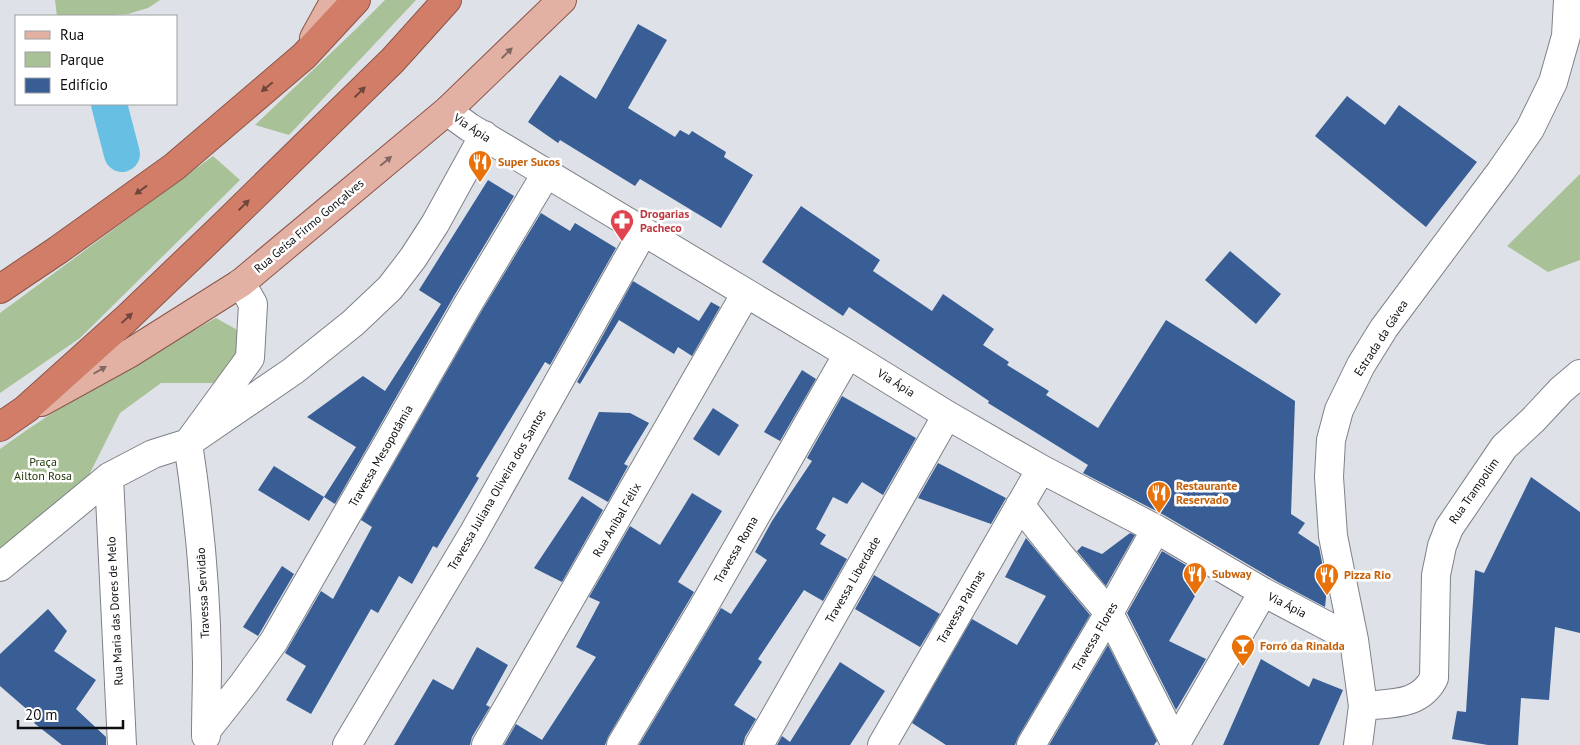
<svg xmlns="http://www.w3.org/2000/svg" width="1580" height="745" viewBox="0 0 1580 745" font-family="'PT Sans',sans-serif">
  <rect width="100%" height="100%" fill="#dee2e8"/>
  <path fill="#a8c196" d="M55 0H160L148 8 128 14 97 16H57Z
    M385 0H416L289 135 255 125 355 30Z
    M213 156 240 180 80 338 0 393V313Z
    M1580 174V260L1548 272 1507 246Z
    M216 318 239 331 246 360 218 383H161L120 413 80 493 0 553V449C68 399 142 359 216 318Z"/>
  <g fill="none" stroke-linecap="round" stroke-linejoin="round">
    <path stroke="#67c0e4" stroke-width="36" d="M109 104 122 154"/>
  </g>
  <path fill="#385e95" d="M638 24 667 40 628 108 675 137 680 130 689 135 692 131 726 152 724 157 753 175 721 228 640 179 635 186 560 140 558 143 528 122 560 75 596 99Z
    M1347 96 1385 125 1399 105 1477 162 1426 227 1315 136Z
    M488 180 514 196 454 296 335 504 324 497 356 447 307 417 363 376 385 391 441 304 419 290Z
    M801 206 880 260 873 271 932 311 943 294 994 329 983 345 1009 362 1007 365 1049 391 1046 395 1098 428 1166 320 1295 401 1291 514 1305 523 1298 533 1319 547 1327 588 1325 607 1278 582 1164 515 1083 473 1088 465 988 403 989 401 849 307 843 316 762 262Z
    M541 213 570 231 575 223 616 248 550 365 545 362 476 476 479 478 437 548 433 546 412 584 399 576 378 613 371 609 311 714 286 700 306 666 285 653 321 591 333 599 372 527 361 520 481 312Z
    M1230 251 1281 294 1256 324 1205 280Z
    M633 281 699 321 711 302 720 307 692 356 678 347 674 354 619 320 580 384 577 382Z
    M802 370 816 379 780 441 764 432Z
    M842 396 916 438 883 495 862 482 847 504 833 497 816 529 826 535 820 544 847 559 823 601 804 590 758 659 762 662 734 705 756 719 745 737 743 745H639L721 608 731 614 767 560 755 552 772 521 812 461 807 458Z
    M713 408 739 425 719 456 693 439Z
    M599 412 630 413 649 423 624 464 628 466 608 502 568 479Z
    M938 463 1006 498 991 524 918 498Z
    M274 466 324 497 309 521 258 490Z
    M1531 477 1580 512V633L1555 627 1549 700 1521 698 1518 745H1488L1452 739 1457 711 1466 712 1475 570 1484 573Z
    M692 493 722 511 678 582 694 592 608 737 605 745H504L516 724 542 740 596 657 576 647 600 602 589 597 630 526 660 545Z
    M582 496 603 510 562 582 534 568Z
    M1130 533 1135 535 1106 586 1077 551 1082 546 1102 554Z
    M1026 538 1090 615 1018 737 1015 745H946L912 723 972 619 1017 645 1046 596 1005 577Z
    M1162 551 1206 577 1169 641 1206 659 1176 710 1127 613Z
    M282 566 294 574 258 636 243 627Z
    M874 575 940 614 920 647 855 609Z
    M48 609 67 631 54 651 96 680 76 709 106 737V745H62L34 723 38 719 0 686V654Z
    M1108 645 1157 741 1154 745H1049Z
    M477 647 508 665 486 705 490 707 472 737 470 745H394L433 679 453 690Z
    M1261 659 1309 687 1313 678 1343 690 1319 745H1223Z
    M840 662 885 691 850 745H777L782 736 790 742Z"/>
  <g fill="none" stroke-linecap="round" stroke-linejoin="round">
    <g stroke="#7e8187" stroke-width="30">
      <path id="minor" d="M447 111 469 127 848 354 947 415 1041 469 1156 529 1263 592 1354 640
        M109 477 122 745
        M1020 505 1059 554 1109 613 1176 745
        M0 567 109 477 153 454 188 443 293 371 353 323 390 288 413 258 435 224 484 135
        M1363 706C1391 703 1420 706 1434 678L1436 575 1442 546 1449 528 1504 447 1533 420 1561 390 1580 374
        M206 731 244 683 274 641 468 304 546 174
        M206 736C206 712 207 688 207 663 206 590 199 515 188 443L250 358 253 304 241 283
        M347 745 473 534 643 232
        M486 745 746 293
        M621 745 700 613 848 354
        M759 745 947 415
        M882 745 1041 469
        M1031 745 1109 613 1156 529
        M1175 745 1263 592
        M1358 745 1363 706 1354 640 1333 536 1329 477 1331 440 1339 410 1361 365 1384 328 1501 171 1530 129 1553 82 1566 36 1568 0"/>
    </g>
    <g stroke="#8c5649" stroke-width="30">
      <path id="major" d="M314 38 335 0
        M41 402 130 353 241 283 447 111 562 0"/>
    </g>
    <g stroke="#8c5649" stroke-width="30">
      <path id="highway" d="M0 289 58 250 174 167 304 56 356 0
        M0 427 26 409 125 320 219 230 393 60 447 0"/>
    </g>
    <use href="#minor" stroke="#fff" stroke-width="28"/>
    <use href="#major" stroke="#e3b1a4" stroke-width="28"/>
    <use href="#highway" stroke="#d17d68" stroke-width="28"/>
  </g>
  <defs><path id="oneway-solid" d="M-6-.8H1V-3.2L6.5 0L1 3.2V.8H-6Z" transform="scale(1.25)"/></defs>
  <g fill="#836861">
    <use href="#oneway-solid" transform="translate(507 53) rotate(-44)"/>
    <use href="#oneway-solid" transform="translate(386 161) rotate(-40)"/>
    <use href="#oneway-solid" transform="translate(100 370) rotate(-30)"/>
  </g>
  <g fill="#6f463c">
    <use href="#oneway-solid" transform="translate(267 87) rotate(140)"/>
    <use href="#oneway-solid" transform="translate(360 92) rotate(-44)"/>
    <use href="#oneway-solid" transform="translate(141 190) rotate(144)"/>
    <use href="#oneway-solid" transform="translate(244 205) rotate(-44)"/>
    <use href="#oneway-solid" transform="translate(127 318) rotate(-43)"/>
  </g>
  <defs>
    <g id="restaurant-pin" transform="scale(1.25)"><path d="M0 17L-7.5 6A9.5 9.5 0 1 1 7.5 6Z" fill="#e8710a" stroke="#fff"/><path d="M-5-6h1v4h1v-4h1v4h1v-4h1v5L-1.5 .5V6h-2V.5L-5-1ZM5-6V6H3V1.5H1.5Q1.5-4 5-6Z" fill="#fff"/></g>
    <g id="pharmacy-pin" transform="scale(1.25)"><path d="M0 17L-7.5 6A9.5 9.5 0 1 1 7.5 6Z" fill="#e0444e" stroke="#fff"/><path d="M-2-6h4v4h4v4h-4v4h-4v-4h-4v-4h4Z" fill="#fff"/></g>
    <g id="bar-pin" transform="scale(1.25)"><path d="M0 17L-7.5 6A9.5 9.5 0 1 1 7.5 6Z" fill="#e8710a" stroke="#fff"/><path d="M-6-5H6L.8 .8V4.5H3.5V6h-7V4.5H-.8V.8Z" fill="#fff"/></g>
  </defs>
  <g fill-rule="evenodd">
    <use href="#restaurant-pin" x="480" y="162"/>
    <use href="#pharmacy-pin" x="622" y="221"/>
    <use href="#restaurant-pin" x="1159" y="493"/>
    <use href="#restaurant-pin" x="1195" y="574"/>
    <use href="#restaurant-pin" x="1327" y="575"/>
    <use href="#bar-pin" x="1243" y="646"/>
  </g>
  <g text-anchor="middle" stroke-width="5" stroke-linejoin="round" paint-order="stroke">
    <g font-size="12" fill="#0d0e10" stroke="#fff">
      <text transform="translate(472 128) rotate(33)" y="4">Via Ápia</text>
      <text transform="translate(309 226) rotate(-40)" y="4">Rua Geísa Firmo Gonçalves</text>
      <text transform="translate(1381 338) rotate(-57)" y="4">Estrada da Gávea</text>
      <text transform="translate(896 383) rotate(32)" y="4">Via Ápia</text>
      <text transform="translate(381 456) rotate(-60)" y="4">Travessa Mesopotâmia</text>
      <text transform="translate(497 490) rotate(-60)" y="4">Travessa Juliana Oliveira dos Santos</text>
      <text transform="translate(1474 491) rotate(-55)" y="4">Rua Trampolim</text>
      <text transform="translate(617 520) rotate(-60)" y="4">Rua Aníbal Félix</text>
      <text transform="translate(736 550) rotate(-60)" y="4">Travessa Roma</text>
      <text transform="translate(853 580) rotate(-60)" y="4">Travessa Liberdade</text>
      <text transform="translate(203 593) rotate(-93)" y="4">Travessa Servidão</text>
      <text transform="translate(1287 605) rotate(27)" y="4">Via Ápia</text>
      <text transform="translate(961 607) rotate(-60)" y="4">Travessa Palmas</text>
      <text transform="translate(115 611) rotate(-93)" y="4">Rua Maria das Dores de Melo</text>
      <text transform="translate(1095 637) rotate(-60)" y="4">Travessa Flores</text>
    </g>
    <g font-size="12" font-weight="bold" fill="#c56008" stroke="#fff" text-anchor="start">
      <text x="498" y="166">Super Sucos</text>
      <text x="1176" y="490">Restaurante<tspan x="1176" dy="14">Reservado</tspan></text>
      <text x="1212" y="578">Subway</text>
      <text x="1344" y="579">Pizza Rio</text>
      <text x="1260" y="650">Forró da Rinalda</text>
    </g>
    <g font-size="12" font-weight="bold" fill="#be3a42" stroke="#fff" text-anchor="start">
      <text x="640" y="218">Drogarias<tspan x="640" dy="14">Pacheco</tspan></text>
    </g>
    <g font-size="12" fill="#1d3505" stroke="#fff">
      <text x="43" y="466">Praça<tspan x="43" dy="14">Ailton Rosa</tspan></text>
    </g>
  </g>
  <rect x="15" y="15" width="162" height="90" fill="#ffffff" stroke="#9e9f9f"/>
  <rect x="25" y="31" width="25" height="8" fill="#e3b1a4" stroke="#9e9f9f"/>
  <text x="60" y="40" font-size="15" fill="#0d0e10">Rua</text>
  <rect x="25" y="52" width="25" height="15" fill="#a8c196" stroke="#9e9f9f"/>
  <text x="60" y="65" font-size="15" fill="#0d0e10">Parque</text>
  <rect x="25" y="78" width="25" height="15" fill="#385e95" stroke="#9e9f9f"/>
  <text x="60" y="90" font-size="15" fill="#0d0e10">Edifício</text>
  <path d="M18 720v8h105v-8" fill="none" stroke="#0d0e10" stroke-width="2.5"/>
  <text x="25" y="720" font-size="15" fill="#0d0e10" stroke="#ffffff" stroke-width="4" paint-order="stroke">20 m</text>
</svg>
